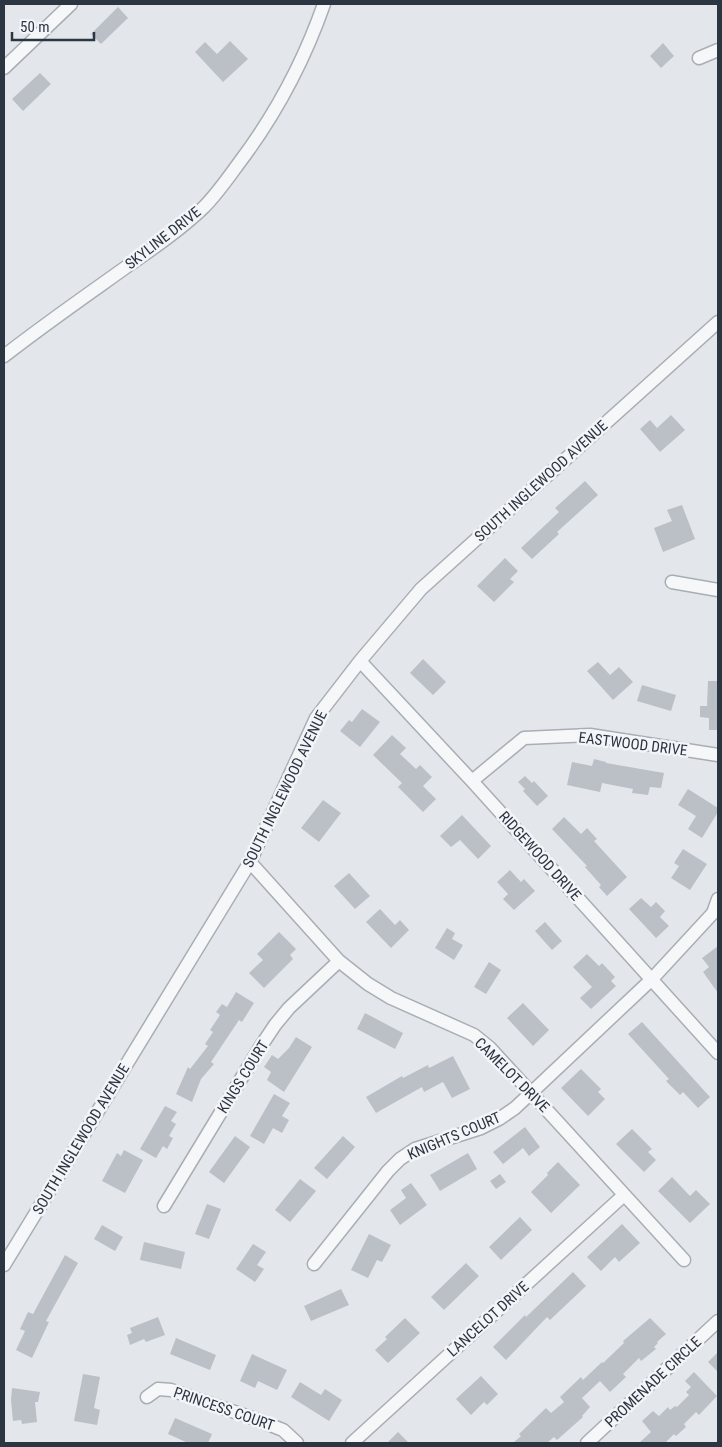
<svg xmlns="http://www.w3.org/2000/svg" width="722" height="1447" viewBox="0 0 722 1447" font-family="'Roboto Condensed',sans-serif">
  <rect width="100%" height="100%" fill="#e3e7eb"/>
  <path fill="#bbc0c7" d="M118 7 128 18 101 44 91 34Z
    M230 41 248 59 223 82 195 52 205 42 217 54Z
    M663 43 674 56 661 68 650 56Z
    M40 73 51 84 23 111 12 99Z
    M671 415 685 430 660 452 640 429 650 420 657 428Z
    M585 481 598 495 557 532 559 534 532 559 521 548 559 512 555 508Z
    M682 505 695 539 663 552 654 528 672 521 667 510Z
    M505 558 518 571 510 579 514 582 494 602 477 586Z
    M423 659 446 682 433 695 410 673Z
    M598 662 610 675 619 667 633 682 613 700 587 671Z
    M708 681H718V730H709V718L700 717V706H707Z
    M642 685 676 695 671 711 637 701Z
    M362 709 380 722 360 747 340 731 349 720 352 722Z
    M392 735 406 748 400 754 416 769 420 765 432 777 423 786 436 799 423 812 398 787 402 783 373 755Z
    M594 759 606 762V763L664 773 661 788 650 787 648 795 632 793 633 789 602 783 600 792 567 785 572 762 592 766Z
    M525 776 532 783 534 781 548 796 537 806 523 791 525 789 518 782Z
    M688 789 718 808V812L702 838 688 829 696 816 678 805Z
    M323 800 341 813 319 842 301 828Z
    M462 815 491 846 478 859 460 840 451 847 440 836Z
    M564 817 581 834 587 828 597 839 594 841 627 877 607 896 599 887 601 885 585 867 587 866 552 829Z
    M683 849 707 864 690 890 671 878 679 866 674 863Z
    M510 870 521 882 524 879 535 891 514 910 503 899 508 894 497 882Z
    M349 873 370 896 355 909 334 886Z
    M641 898 651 907 656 902 665 911 660 917 669 926 656 938 629 909Z
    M380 909 395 925 400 920 409 930 391 948 366 922Z
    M545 922 562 941 552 950 535 931Z
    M447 928 455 933 452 939 463 945 454 960 435 948Z
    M279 932 296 949 290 955 293 959 264 988 249 973 263 960 257 954Z
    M718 946V993L703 972 709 967 702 958Z
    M587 954 599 966 602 963 615 977 611 981 616 986 591 1009 580 998 592 987 573 967Z
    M489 962 501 970 486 994 474 987Z
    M236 992 254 1003 242 1022 239 1020 211 1062 214 1064 201 1079 192 1102 176 1094 188 1067 190 1069 208 1046 205 1044 213 1032 210 1030 220 1015 216 1012 222 1004 227 1007Z
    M523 1003 549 1030 533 1046 507 1018Z
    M365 1013 403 1033 395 1049 357 1029Z
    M642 1022 710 1097 698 1108 683 1092 680 1095 666 1081 669 1079 628 1034Z
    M296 1037 312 1047 284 1092 267 1080 271 1072 264 1067 272 1055 278 1059 289 1048Z
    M453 1056 470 1089 452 1098 443 1082 424 1092 422 1087 376 1113 366 1097 402 1076 403 1078 428 1065 429 1068Z
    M581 1069 601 1089 598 1092 605 1099 588 1116 561 1088Z
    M274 1094 290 1103 282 1116 289 1120 282 1133 273 1128 264 1144 250 1136Z
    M165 1106 177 1112 171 1121 176 1124 169 1136 173 1138 167 1149 163 1146 156 1158 140 1149Z
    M525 1127 540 1147 529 1156 523 1148 503 1164 493 1152Z
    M632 1129 652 1149 648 1152 656 1160 644 1172 616 1144Z
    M235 1136 250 1147 224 1183 209 1172Z
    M343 1136 355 1147 327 1179 314 1168Z
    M124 1150 143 1160 125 1193 102 1181 117 1153 121 1156Z
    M468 1153 477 1169 440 1191 430 1175Z
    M558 1162 580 1185 551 1213 531 1192 548 1175 547 1173Z
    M500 1174 506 1182 496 1189 490 1181Z
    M672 1177 690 1196 696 1190 710 1204 690 1223 658 1191Z
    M300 1179 316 1191 290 1222 275 1210Z
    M411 1183 427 1205 400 1225 390 1210 406 1198 401 1190Z
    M207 1204 221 1209 209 1239 195 1234Z
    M520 1217 532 1230 501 1260 489 1247Z
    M622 1224 640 1243 619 1262 615 1257 601 1271 587 1257Z
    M102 1225 123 1237 115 1251 94 1239Z
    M369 1234 391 1245 382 1262 377 1260 368 1278 351 1270Z
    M144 1242 185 1252 181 1269 140 1260Z
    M253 1244 266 1252 257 1265 264 1269 255 1282 236 1269Z
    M65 1255 78 1263 46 1321 49 1322 32 1358 16 1350 25 1331 20 1329 28 1312 33 1314Z
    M466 1263 479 1276 444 1310 431 1297Z
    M573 1272 586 1286 550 1320 547 1317 506 1360 493 1347 525 1315 526 1317Z
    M341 1289 349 1305 311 1321 304 1306Z
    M158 1317 165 1335 146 1342 144 1339 130 1345 127 1335 132 1333 130 1328Z
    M405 1318 420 1333 388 1363 375 1350 387 1339 385 1337Z
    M650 1318 666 1334 657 1342 658 1343 654 1347 656 1349 641 1361 639 1358 623 1374 626 1377 610 1392 600 1381 582 1398 590 1407 582 1416 583 1417 557 1440 554 1437 547 1443H513L521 1436 519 1434 546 1408 551 1413 564 1402 560 1397 581 1377 583 1380 602 1362 603 1363 624 1343 623 1341Z
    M176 1338 216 1355 210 1370 170 1354Z
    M718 1352V1372L708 1362Z
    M252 1354 287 1370 277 1390 258 1381 255 1388 240 1381Z
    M694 1372 717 1396 699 1415 696 1412 684 1424 686 1427 676 1436 674 1434 665 1443H639L651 1432 642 1421 653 1411 659 1416 668 1407 670 1410 675 1406 677 1407 689 1395 686 1392 691 1387 685 1381Z
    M83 1374 100 1377 94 1408 100 1410 97 1425 74 1421Z
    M481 1376 498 1394 487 1405 484 1402 471 1415 456 1399Z
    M300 1382 321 1395 325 1389 342 1400 329 1421 291 1397Z
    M12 1388 40 1392 38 1402H35L37 1422 22 1424 21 1420 13 1421 11 1400Z
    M175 1418 212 1434 208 1443H188L168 1434Z
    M398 1432 409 1443H387Z"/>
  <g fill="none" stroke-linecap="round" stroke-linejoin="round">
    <g stroke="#a8aeb5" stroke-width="15">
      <path id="minor" d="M699 58 718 50
        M4 68 71 4
        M4 356C45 324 87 295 129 265 155 247 181 229 204 207 217 194 228 178 239 163 276 114 304 61 324 4
        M672 582 718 590
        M360 661 472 781 718 1053
        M472 781 524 738 590 735 718 755
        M250 862 339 961 368 984 391 998 474 1035 490 1048 684 1260
        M164 1206 261 1046 275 1025 289 1008 339 961
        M314 1264 388 1171 400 1159 415 1149 481 1128 499 1119 515 1108 652 979 713 913 718 899
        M4 1265 250 862 316 718 360 661 421 589 718 322
        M147 1397 158 1389 171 1390 255 1419 283 1430 297 1443
        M352 1443 624 1195
        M587 1443 718 1321"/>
    </g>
    <use href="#minor" stroke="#f6f7f9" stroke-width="12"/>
  </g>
  <g text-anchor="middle" stroke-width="5" stroke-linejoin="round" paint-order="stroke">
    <g font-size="15" fill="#2c3542" stroke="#f3f5f8">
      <text transform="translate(163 238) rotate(-38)" y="5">SKYLINE DRIVE</text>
      <text transform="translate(541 481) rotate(-42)" y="5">SOUTH INGLEWOOD AVENUE</text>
      <text transform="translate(633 744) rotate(7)" y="5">EASTWOOD DRIVE</text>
      <text transform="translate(285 789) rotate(-64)" y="5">SOUTH INGLEWOOD AVENUE</text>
      <text transform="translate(540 856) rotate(48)" y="5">RIDGEWOOD DRIVE</text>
      <text transform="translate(512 1075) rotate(45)" y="5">CAMELOT DRIVE</text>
      <text transform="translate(243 1077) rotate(-58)" y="5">KINGS COURT</text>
      <text transform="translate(454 1136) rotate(-23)" y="5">KNIGHTS COURT</text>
      <text transform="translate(81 1139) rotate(-59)" y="5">SOUTH INGLEWOOD AVENUE</text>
      <text transform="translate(488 1319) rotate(-42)" y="5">LANCELOT DRIVE</text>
      <text transform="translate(653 1382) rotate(-43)" y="5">PROMENADE CIRCLE</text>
      <text transform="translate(224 1409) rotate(19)" y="5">PRINCESS COURT</text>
    </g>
  </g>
  <rect width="722" height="1447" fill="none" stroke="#2c3542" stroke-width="10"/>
  <path d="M12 32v8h82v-8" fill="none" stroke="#2c3542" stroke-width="2.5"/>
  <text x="20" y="32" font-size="15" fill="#2c3542" stroke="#f3f5f8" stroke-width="4" paint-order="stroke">50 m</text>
</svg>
